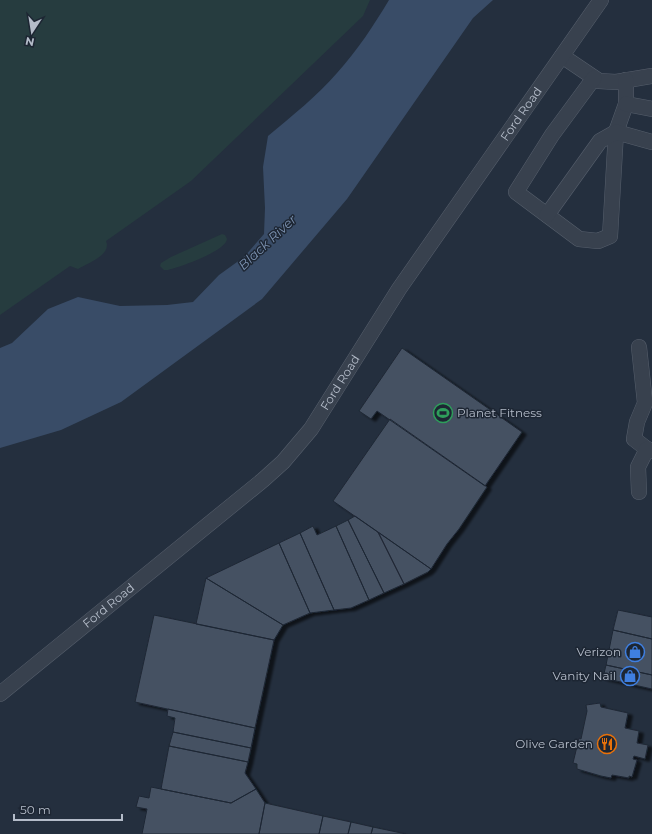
<svg xmlns="http://www.w3.org/2000/svg" width="652" height="834" viewBox="0 0 652 834" font-family="Montserrat,sans-serif">
  <defs>
    <filter id="shadow"><feDropShadow dx="4.5" dy="2.5" stdDeviation="1" flood-color="#0009"/></filter>
  </defs>
  <rect width="100%" height="100%" fill="#242f3e"/>
  <path fill="#263c3f" d="M0 0H370L363 16 191 181 106 241C112 255 88 263 78 269L70 266 0 315Z
    M222 234 225 235 227 239C226 251 180 267 168 270H164L160 266 161 263 171 257Z"/>
  <path fill="#394c67" d="M389 0H493L473 18 347 199 262 299 121 402 61 430 0 448V348L12 343 48 309 78 297 120 306 167 305 193 302 219 275 244 257 264 234 265 208 263 167 268 136C292 116 317 96 337 73 357 51 374 25 389 0Z"/>
  <path fill="#455162" stroke="#1f2835" filter="url(#shadow)" d="M402 348 522 432 485 486 377 411 371 419 359 411Z
    M390 419 487 487 459 529 447 544 431 569 333 501Z
    M355 516 378 532 404 584 384 593 348 520Z
    M348 520 384 593 369 600 336 526Z
    M313 526 317 535 336 526 369 600 351 608 334 610 300 533Z
    M378 532 431 569 428 572 404 584Z
    M300 533 334 610 310 613 279 543Z
    M279 543 310 613 283 625 206 578Z
    M206 578 283 625 274 640 196 624Z
    M618 610 652 617V639L613 630Z
    M154 615 274 640 255 728 135 702Z
    M613 630 652 639V675L606 665Z
    M606 665 652 675V689L603 678Z
    M600 703 601 707 628 713 625 728 639 731 637 743 648 745 645 759 634 756 633 759 637 760 632 777 629 776V778L612 775 611 778 601 776 577 769V764L573 763 579 738 581 739 587 711 586 705Z
    M168 709 255 728 251 748 173 732 175 718 167 716Z
    M173 732 251 748 248 762 169 746Z
    M169 746 248 762 245 773 256 789 231 803 161 789Z
    M151 787 231 803 256 789 265 803 259 834H142L147 809 136 807 139 796 149 798Z
    M265 803 323 816 319 834H259Z
    M323 816 351 822 348 834H319Z
    M351 822 373 827 371 834H348Z
    M373 827 406 834H371Z"/>
  <g fill="none" stroke-linecap="round" stroke-linejoin="round">
    <g stroke="#565f6c" stroke-width="16">
      <g id="minor">
        <path d="M562 56 599 81 616 82 652 76"/>
        <path d="M594 78 552 135 516 192 579 239 598 241 610 236 616 132 626 104V80"/>
        <path d="M626 104 652 109"/>
        <path d="M547 215 600 141 616 132 652 142"/>
        <path d="M639 347 645 403 637 422 634 439 647 449 652 451"/>
        <path d="M639 492 638 467 647 449"/>
        <path id="s1" d="M0 694 263 480 283 462 311 429 399 289 601 0"/>
      </g>
    </g>
    <use href="#minor" stroke="#38414e" stroke-width="15"/>
  </g>
  <defs>
    <g id="stadium-ring" transform="scale(1)"><circle r="9.5" fill="#1d2633" stroke="#2e9e5b" stroke-width="1.5"/><path d="M0-5a6.5 5 0 1 0 0 10a6.5 5 0 1 0 0-10ZM-3.5-1.8h7v3.6h-7Z" fill="#2e9e5b"/></g>
    <g id="shop-ring" transform="scale(1)"><circle r="9.5" fill="#1d2633" stroke="#3f7fe0" stroke-width="1.5"/><path d="M-5-2.5h2.3a2.7 3.5 0 0 1 5.4 0H5L5.5 6h-11ZM-1.5-2.5h3a1.5 2.3 0 0 0-3 0Z" fill="#3f7fe0"/></g>
    <g id="restaurant-ring" transform="scale(1)"><circle r="9.5" fill="#1d2633" stroke="#e8710a" stroke-width="1.5"/><path d="M-5-6h1v4h1v-4h1v4h1v-4h1v5L-1.5 .5V6h-2V.5L-5-1ZM5-6V6H3V1.5H1.5Q1.5-4 5-6Z" fill="#e8710a"/></g>
  </defs>
  <g fill-rule="evenodd">
    <use href="#stadium-ring" x="443" y="413"/>
    <use href="#shop-ring" x="635" y="652"/>
    <use href="#shop-ring" x="630" y="676"/>
    <use href="#restaurant-ring" x="607" y="744"/>
  </g>
  <g text-anchor="middle" stroke-width="3" stroke-linejoin="round" paint-order="stroke">
    <g font-size="12" fill="#b4bcc9" stroke="#1d2633">
      <text dy="4" stroke="none"><textPath href="#s1" startOffset="788">Ford Road</textPath></text>
      <text dy="4" stroke="none"><textPath href="#s1" startOffset="464">Ford Road</textPath></text>
      <text dy="4" stroke="none"><textPath href="#s1" startOffset="140">Ford Road</textPath></text>
    </g>
    <g font-size="12" fill="#b4bcc9" stroke="#1d2633" text-anchor="end">
      <text x="457" y="417" text-anchor="start">Planet Fitness</text>
      <text x="621" y="656">Verizon</text>
      <text x="616" y="680">Vanity Nail</text>
      <text x="593" y="748">Olive Garden</text>
    </g>
    <g font-size="13" font-style="italic" fill="#7c92b1" stroke="#1d2633">
      <text transform="translate(267 242) rotate(-43)" y="5">Black River</text>
    </g>
  </g>
  <g transform="translate(32 32) rotate(192)" stroke="#1d2633" stroke-width="3" paint-order="stroke">
  <path d="M0-3L7 15L0 10L-7 15Z" fill="#b4bcc9"/>
  <text y="-6" font-size="11" font-weight="bold" text-anchor="middle" fill="#b4bcc9">N</text>
  </g>
  <path d="M14 814v6h108v-6" fill="none" stroke="#b4bcc9" stroke-width="2"/>
  <text x="20" y="814" font-size="12" fill="#b4bcc9" stroke="#1d2633" stroke-width="3" paint-order="stroke">50 m</text>
</svg>
